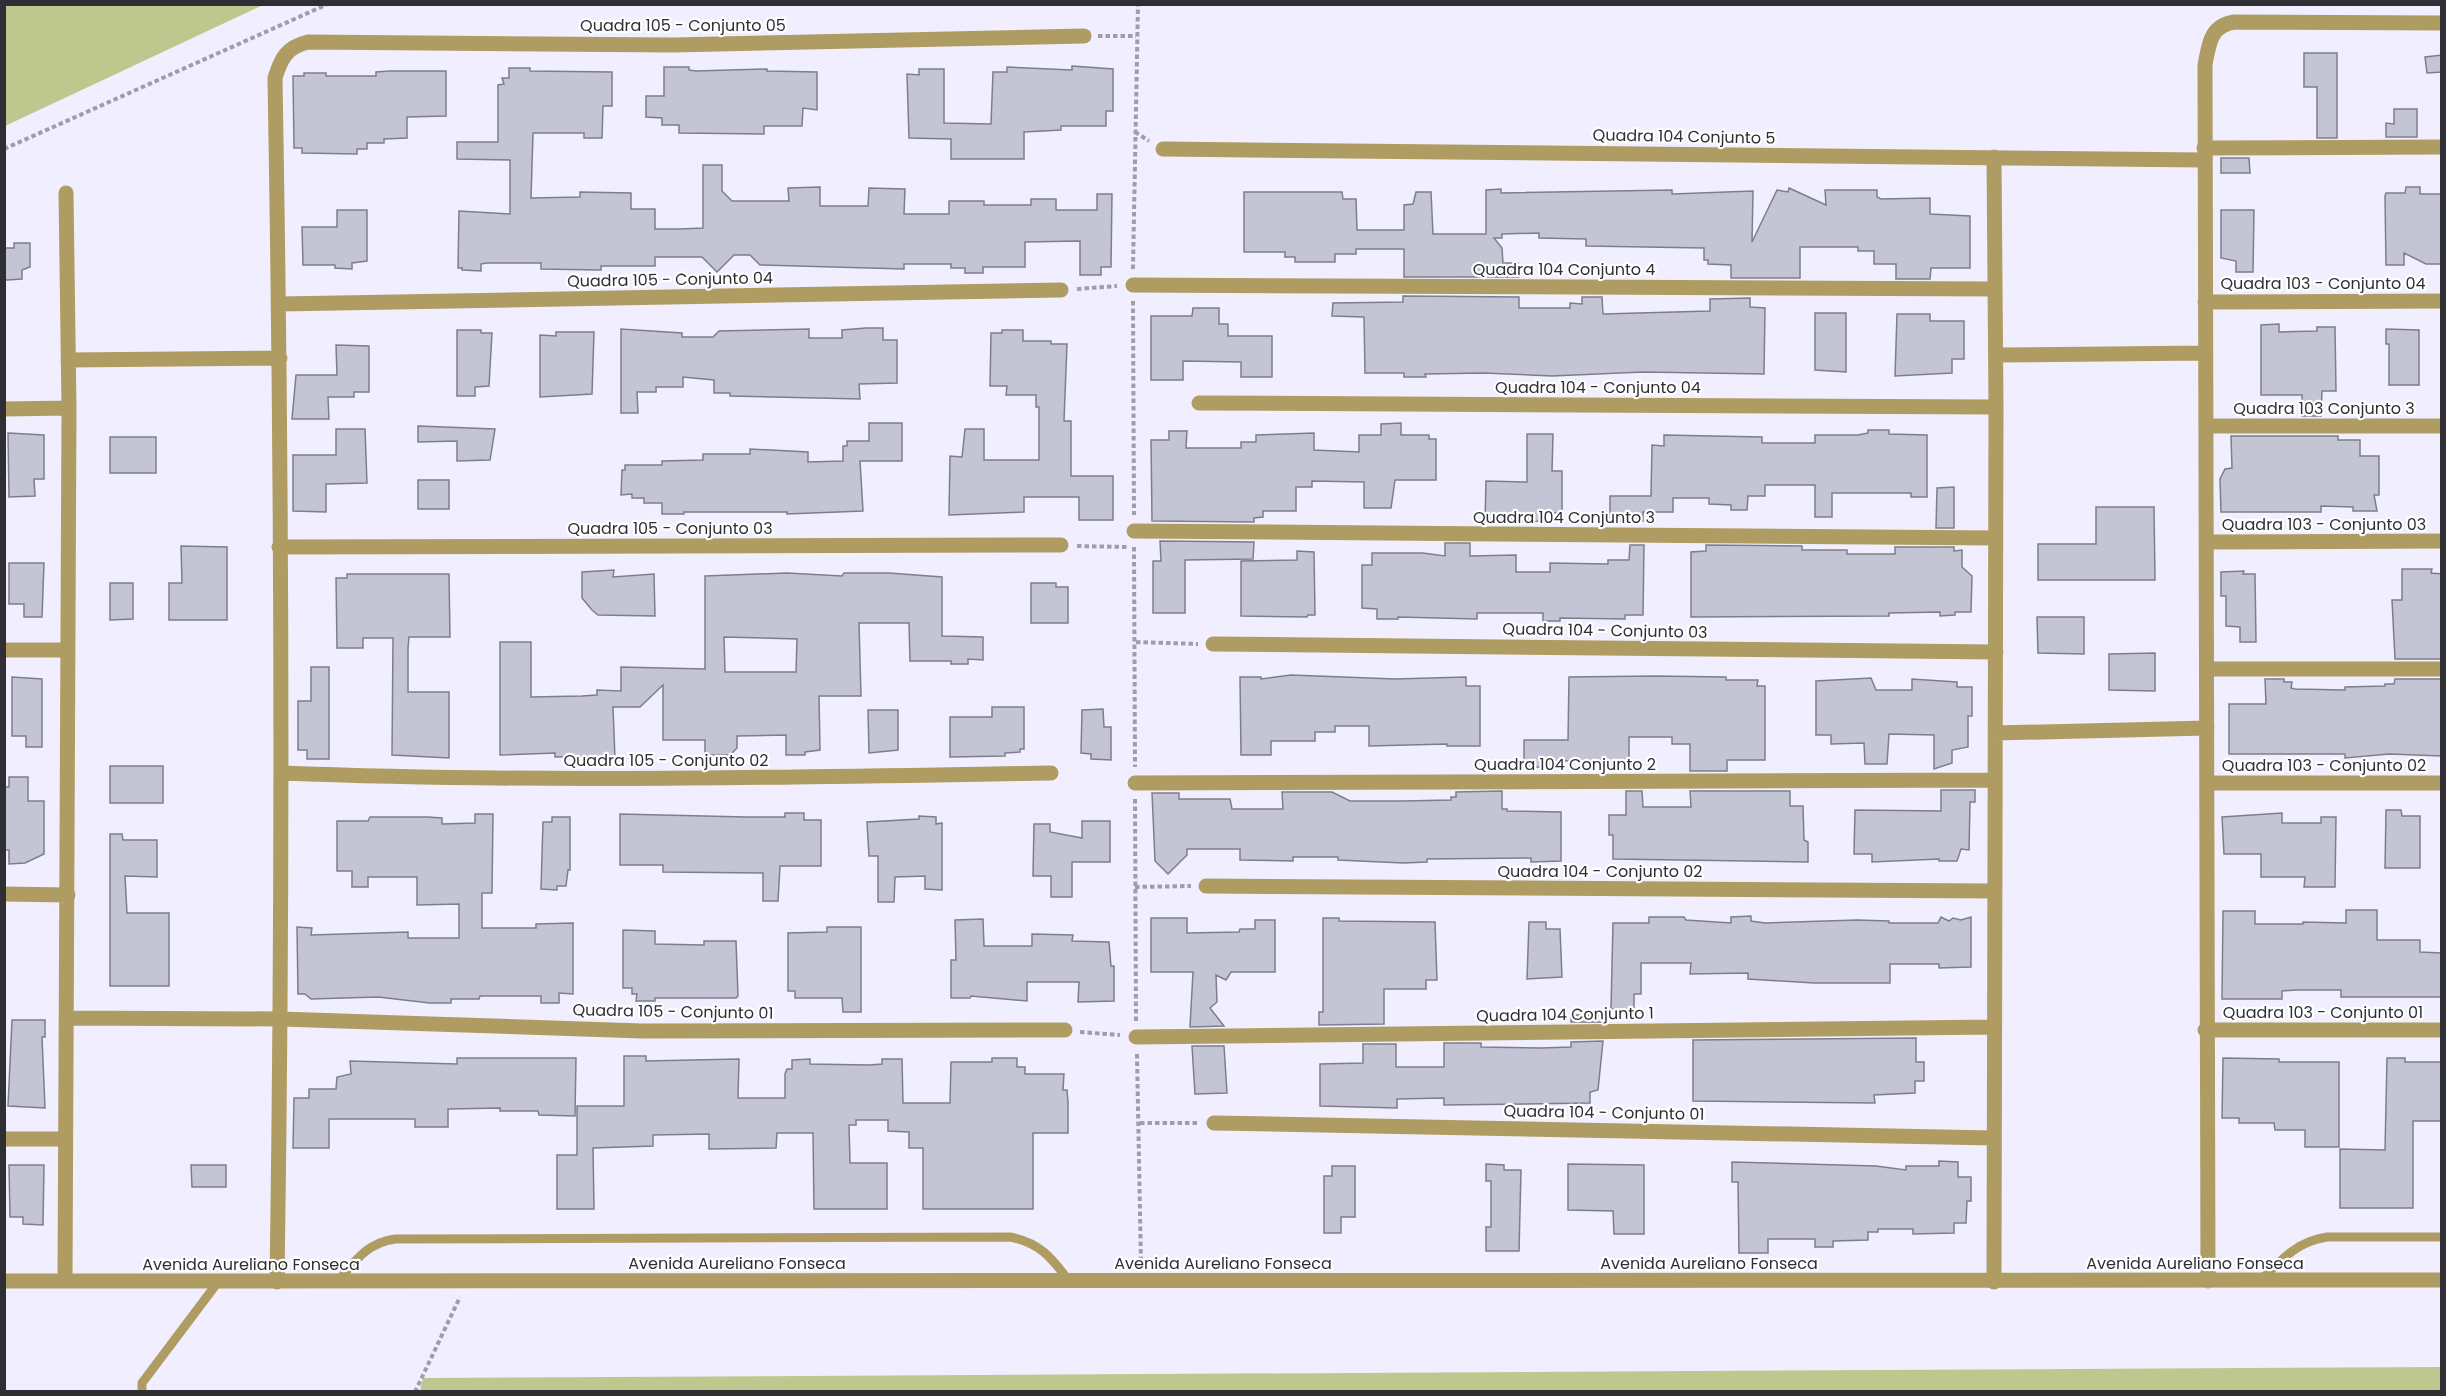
<svg xmlns="http://www.w3.org/2000/svg" width="2446" height="1396" viewBox="0 0 2446 1396" font-family="Poppins,sans-serif">
  <rect width="100%" height="100%" fill="#f1efff"/>
  <path fill="#bec88e" d="M5 4H263V5L5 126Z
    M2442 1367 2441 1392 420 1391 423 1378Z"/>
  <path fill="#c4c5d4" stroke="#7d7e8c" stroke-width="1.5" fill-rule="evenodd" d="M2304 53H2337V138H2317V87H2304Z
    M2442 55V72L2427 73 2425 57Z
    M1072 66 1113 69V111H1106V126H1061V130L1024 132V159H951V139L909 138 907 74 919 75V69H944V123L991 124 993 72H1007V67L1072 70Z
    M664 67H689V70L696 71 767 69V71L817 72V110L803 108 802 126H764V134L679 133V125H662V118L646 117V96H664Z
    M509 68H530V71L612 72V106H603L602 138H584V133H533L531 198 580 197V192L631 193V209H655V229H679L703 228V165H722V191L732 201H789L788 188 820 187V206H868L869 188 905 189 904 214H949V201H984V205H1031V199H1056V210H1097V194H1112L1111 267H1101V275H1080V241L1025 242V267H983V273H965V268H951V264H904V269L760 265 750 255H734L717 272 702 257H655V266H601V270L541 269V263H487L481 264V271L462 270V268H458L459 211 510 214V160L457 159V142H498V85L504 84 502 78H509Z
    M390 71H446V116L407 117V138L384 139V143H367V149H357V154L302 153V148H294L293 76H304V73H326V76H376V72Z
    M2394 109H2417V137H2386V123L2394 124Z
    M2221 158H2249L2250 173H2221Z
    M2406 187H2420V194H2442V264H2426L2404 253V265H2386L2385 196 2386 193H2405Z
    M1789 188 1826 205 1825 190H1877V197L1881 199 1930 198V214L1970 216V268H1931L1930 279H1896V264H1874V251H1858V247H1800V278H1731V265L1708 264V260H1704V248L1586 246V239L1539 238V233L1502 234V238H1494L1502 248 1503 263H1518L1519 277H1404V249H1356V254H1335V262H1295V257H1285V252H1244V192H1342L1343 199H1356L1357 230H1404V205L1413 204 1416 192H1431L1433 234H1486V190L1501 189V193L1672 190V194L1753 191 1752 242 1777 190 1788 192Z
    M337 210H367V261L352 263V269L335 268V265H303L302 227H337Z
    M2221 210H2254L2253 272H2236V261L2221 258Z
    M14 243H30V267L22 270V279L7 280 4 279V248H14Z
    M1403 296 1519 297V308H1570V303L1582 304V297H1602L1603 314 1710 311V299L1750 298V307L1765 308 1764 374 1643 372 1552 376 1483 373 1425 374 1426 377H1404V373H1365L1364 317 1332 316 1333 303 1403 302Z
    M1193 308H1219V324H1228V336H1272V377H1241V362L1183 361V380H1151V316H1192Z
    M1815 313H1846V372L1815 370Z
    M1897 314H1930V321H1964V359H1952V373L1895 376Z
    M2279 324V332L2317 331V327H2335L2336 391H2322L2321 416H2302V395H2261V325Z
    M866 328H883V340H897V383L859 384 860 399 730 396V393H714V380L683 377V387H656V392H637L638 413H621V329L682 333V337H713L719 331 809 329V338H842V330Z
    M2386 329 2419 330V385H2389V344H2386Z
    M457 330H481V333H492L489 386 475 387V396H457Z
    M1002 330H1023V341H1051V344H1067L1064 421H1071V476H1113V520H1079V497H1024V512L949 515 950 456 962 457 965 429H984V460H1039V407H1036V395H1006L1007 386H990L991 333H1002Z
    M556 332H594L592 394 540 397V335L556 336Z
    M336 345 369 346V392H354V397H328L329 419H292L296 375H337Z
    M869 423H902V461H860L863 511 787 514V512H684V514H662V503H644V498H632V494L621 495 622 470H625V465H662V461L703 460V454H750V449L808 452V462L843 461V446H847V441H869Z
    M1401 423V435H1429V439H1436V480H1395L1391 508H1364V482L1312 481V487H1296V511H1263V517L1254 518V522L1152 521 1151 440H1169V431H1187L1186 448H1241V442H1256V435L1314 433V450L1359 452V435H1381V424Z
    M418 426 495 429 490 460 457 461V441L418 442Z
    M336 429H365L367 483 326 484V512L293 511V455H336Z
    M1868 430H1889V434L1927 435V497H1911V493H1832V517H1815V485H1765V496H1748L1747 510H1731V505L1709 504V498H1673V512H1643V521H1610V496H1651L1652 445 1664 446V435L1762 437V443H1815V435H1858L1868 433Z
    M8 433 44 435V479H34L35 496 9 497Z
    M1527 434H1553L1552 471H1562V513H1541L1540 521 1485 523 1486 481 1527 482Z
    M2231 436H2338V440H2360V456H2379V495H2374L2377 511H2353V507L2321 506V512H2221L2220 479 2225 469 2232 468Z
    M110 437H156V473H110Z
    M418 480H449V509H418Z
    M1954 487V528H1936L1937 488Z
    M2096 507H2154L2155 580H2038V544H2096Z
    M1160 541 1254 542 1253 559 1185 560V613H1153V561H1161Z
    M1445 543H1470V556L1516 555V572H1550V563L1608 564V560H1629L1630 545H1644L1643 615H1625V619L1560 618V621H1543V613H1477V619L1398 617V619H1377V609L1362 608V565H1372V553H1423L1445 556Z
    M1706 545 1802 546V550H1847V554H1895V547H1954V551L1962 550V567L1972 576 1971 612H1955V615L1940 616V612L1889 613V616L1691 617V552L1706 551Z
    M181 546 227 547V620H169V583H182Z
    M1297 551 1314 552 1315 615H1308L1307 617 1241 616V561L1297 560Z
    M9 563H44L42 617H24V604H9Z
    M2402 569H2432L2431 573 2442 574 2441 659H2395L2392 600H2402Z
    M614 570 613 577 654 574 655 616 598 615 592 610 582 598V572Z
    M2244 571 2243 574H2255L2256 642H2240V627L2226 626V596H2221V572Z
    M787 573 842 576 844 573H889L942 577V636L983 637V660L968 659V664H951V661H910L909 623H859L861 696H819L820 750 805 752V755H786V735L737 736V748L730 755H705V740H663V685L640 707H613L615 759H596V756L555 757V753L500 755V642H531V697L582 696 597 695V690L621 691V667L705 669V576ZM724 637 797 639 796 672H725Z
    M347 574H449L450 637H409L408 648V692H449V758L392 755 393 638H363V648H337L336 578H347Z
    M110 583H133V619L110 620Z
    M1031 583H1056V587H1068V623H1031Z
    M2037 617H2084V654L2038 653Z
    M2155 653V691L2109 690V654Z
    M311 667H329V759H307V750H298V701H311Z
    M1291 675 1395 679 1466 677V686H1480V746H1447V744L1369 746V726H1335V732H1315V741H1271V755H1241L1240 677H1261V679Z
    M1654 676 1726 677V680H1758L1757 686H1765V760H1727V771H1690V744H1672V737H1629V766H1609V760L1562 761 1561 767H1524V740H1568L1569 677Z
    M12 677 42 679V747H26V736H12Z
    M1871 678 1876 690H1912V679L1957 682V687H1972V716H1968V747L1952 750V763L1934 769V735L1889 734 1887 764H1865L1864 743 1831 744V735H1816V681Z
    M2265 679H2284V682H2292L2291 688 2295 689 2345 690V687L2385 686V684H2394L2395 679H2441L2442 756 2389 754 2345 758V754H2229V704H2266Z
    M992 707H1024V749H1020V752L1005 753V756L950 757V717H992Z
    M1103 709 1104 727H1111V760L1091 759V754L1081 753 1082 710Z
    M868 710H898V750L869 753Z
    M110 766H163V803H110Z
    M9 777H28V801H44V854L25 863 9 864V850H4V787H9Z
    M1941 790H1975V802H1970L1969 850 1961 849 1957 861H1939V859L1872 862V854H1854L1855 810 1941 811Z
    M1502 791V809H1507V811L1561 812V861L1531 862V858L1427 859V862L1403 863 1338 860V857H1293V861L1240 860V849H1187V855L1168 874 1155 861 1152 793H1179V799H1230L1232 809H1283L1282 792H1332L1350 801H1403L1451 800V797H1456V792Z
    M1626 791H1642L1643 807H1691L1690 791H1790V806H1803L1804 840 1808 842V862L1613 859V835H1609V815H1626Z
    M2386 810H2401L2402 816H2420V868H2385Z
    M785 813H804V820H821V866H780L778 901H763V873L663 872V865H620V814L746 817H785Z
    M2282 813V823H2321V817H2336L2335 887H2304L2305 877H2261V854H2224L2222 817Z
    M475 814H493L492 893H482V928H536V924L573 923V994L559 993V1003H541V996H480L479 999H451V1003H430L378 997 311 999 305 994H298L297 927 312 928 311 935 408 932V938H459V904L417 905V877H368V887H352V871H337V821H368L370 817H428L442 818V824L475 823Z
    M919 816 936 817V824L942 823V890L925 889V876L895 877 894 902H878V856H869L867 822 919 819Z
    M552 817H570V870H568L566 886H557V890L541 889 543 822H552Z
    M1082 821H1110V862H1072V897H1051V876H1033L1034 824H1050V832L1082 838Z
    M110 834H122L123 840H157V877L125 876 127 913H169V986H110Z
    M2346 910H2377V940H2420V952L2441 953 2442 997H2341V990H2296L2282 991V999H2222L2223 911H2255V924H2303V922L2346 923Z
    M1751 916V921L1765 923 1857 920 1889 921V923H1938L1941 917 1949 921 1953 918 1961 920 1971 917V967L1939 968V964H1890V983H1814L1748 979V973L1690 974 1691 963H1641V994H1634V1009H1611L1613 923H1649V917H1684L1686 920 1731 923V917Z
    M1151 918H1187V933L1239 932 1240 929H1255V920H1275V972H1231L1226 980 1216 975 1217 1002 1210 1008 1224 1026 1190 1027 1193 972H1151Z
    M1323 918H1339V921L1435 922 1437 980H1426V989H1384V1024L1319 1025V1012H1323Z
    M983 919 984 946H1032V934L1073 935 1072 941 1109 942 1111 966H1114V1001L1078 1002 1079 982H1027V1001L971 996 970 998H951V960H956L955 920Z
    M1529 922H1546V929H1560L1562 977 1527 979Z
    M827 927H861V1012H843L842 998H795V991H788V933L827 932Z
    M623 930 655 931V944L704 945V941H736L738 996 736 998H655V1001H636L637 994H632V988H623Z
    M1571 1015H1603V1022H1571Z
    M12 1020H45V1037H42L45 1108 8 1106Z
    M1916 1038V1062H1924V1081H1915V1093L1874 1095 1875 1103 1693 1101V1040Z
    M1603 1041 1598 1090 1590 1092V1103L1444 1105V1098L1397 1099V1108L1320 1106V1064L1363 1063V1044H1396V1067H1444V1043H1481V1047L1541 1048 1571 1047V1042Z
    M1192 1046H1224L1227 1093 1195 1094Z
    M624 1056H646V1061L739 1059 738 1098H785V1074L787 1069H792V1060L810 1059V1064L869 1065 882 1064V1059H902L903 1103H950L951 1062H992V1058H1017V1067H1025V1074H1064L1063 1090H1067L1068 1102V1133H1033V1209H923V1148H909V1132L888 1131V1120H856V1125H849L850 1163H887V1209H814L813 1133H777L776 1148 709 1149V1134L653 1135V1146L593 1148 594 1209H557V1155H577V1106H624Z
    M457 1058H576L575 1116 539 1115 538 1111H500V1108L448 1109V1127H415V1119H329V1148H293L294 1098H309V1089H336L337 1077 351 1074 350 1061 457 1064Z
    M2223 1058 2279 1059V1062H2339V1147H2305V1130H2275L2274 1123H2239V1118H2222Z
    M2387 1058H2405V1062H2442V1121H2413V1208H2340V1149L2385 1150Z
    M1939 1161 1958 1162V1177H1971V1201H1967L1966 1223H1954V1233L1913 1234V1229H1878V1232H1868V1240L1833 1241V1247H1815V1239H1768V1253H1739L1738 1182H1732V1162L1876 1166 1906 1170V1166H1939Z
    M1486 1164 1504 1165V1170H1521L1519 1251H1486V1227H1491V1181H1486Z
    M1568 1164 1644 1165V1234H1614L1613 1211 1568 1210Z
    M9 1165H44L43 1225 23 1224V1217H10Z
    M191 1165H226V1187H192Z
    M1332 1166H1355V1217H1341V1233H1324V1176H1332Z"/>
  <g fill="none" stroke-linecap="round" stroke-linejoin="round">
    <path stroke="#9e9da8" stroke-width="4" stroke-dasharray="4.5 3" stroke-linecap="butt" d="M1098 36H1136
      M1135 132 1149 141
      M4 149 328 4
      M1133 269 1138 4
      M1077 289 1117 286
      M1133 301 1134 515
      M1077 546 1127 547
      M1134 547 1135 767
      M1136 642 1198 644
      M1135 799 1136 1022
      M1135 887 1191 886
      M1080 1032 1120 1035
      M1137 1054 1141 1265
      M1140 1123H1199
      M415 1392 460 1297"/>
    <path stroke="#af9c63" stroke-width="9" d="M2261 1280C2282 1259 2298 1241 2327 1237H2442
      M338 1281C356 1260 367 1243 395 1239L1010 1237C1039 1242 1052 1258 1069 1281
      M142 1392V1383L218 1282"/>
    <path stroke="#af9c63" stroke-width="15" d="M2204 148 2442 147
      M1163 149 2204 160
      M1133 285 1995 289
      M2205 302 2442 301
      M280 304 1061 290
      M1996 355 2205 353
      M68 360 280 358
      M1199 403 1996 407
      M4 409 69 408
      M2206 426H2442
      M1134 531 1995 538
      M2206 542 2442 541
      M279 547 1061 545
      M1213 644 1996 652
      M4 650H67
      M2207 669H2442
      M1995 733 2207 728
      M282 773C538 783 794 777 1051 773
      M1135 783 1995 780
      M2207 783H2442
      M1206 886 1994 891
      M4 894 68 895
      M67 1018 281 1019 642 1031 1065 1030
      M2205 1030H2442
      M1136 1037 1994 1027
      M1214 1123 1993 1138
      M4 1139H65
      M4 1281 2442 1280
      M65 1281 69 408 66 193
      M2208 1281 2205 65C2209 44 2210 26 2234 22L2442 23
      M277 1282C283 881 282 479 275 78 281 58 287 47 308 42L673 45 1084 36
      M1994 1282 1996 407 1994 157"/>
  </g>
  <g text-anchor="middle" stroke-width="4.5" stroke-linejoin="round" paint-order="stroke">
    <g font-size="16" fill="#2f2e34" stroke="#fefefe">
      <text x="683" y="31">Quadra 105 - Conjunto 05</text>
      <text transform="translate(1684 136) rotate(1)" y="6">Quadra 104 Conjunto 5</text>
      <text x="1564" y="275">Quadra 104 Conjunto 4</text>
      <text transform="translate(670 279) rotate(-1)" y="6">Quadra 105 - Conjunto 04</text>
      <text x="2323" y="289">Quadra 103 - Conjunto 04</text>
      <text x="1598" y="393">Quadra 104 - Conjunto 04</text>
      <text x="2324" y="414">Quadra 103 Conjunto 3</text>
      <text x="1564" y="523">Quadra 104 Conjunto 3</text>
      <text x="2324" y="530">Quadra 103 - Conjunto 03</text>
      <text x="670" y="534">Quadra 105 - Conjunto 03</text>
      <text transform="translate(1605 630) rotate(1)" y="6">Quadra 104 - Conjunto 03</text>
      <text x="666" y="766">Quadra 105 - Conjunto 02</text>
      <text x="1565" y="770">Quadra 104 Conjunto 2</text>
      <text x="2324" y="771">Quadra 103 - Conjunto 02</text>
      <text x="1600" y="877">Quadra 104 - Conjunto 02</text>
      <text transform="translate(673 1011) rotate(1)" y="6">Quadra 105 - Conjunto 01</text>
      <text x="2323" y="1018">Quadra 103 - Conjunto 01</text>
      <text transform="translate(1565 1014) rotate(-1)" y="6">Quadra 104 Conjunto 1</text>
      <text transform="translate(1604 1112) rotate(1)" y="6">Quadra 104 - Conjunto 01</text>
      <text x="737" y="1269">Avenida Aureliano Fonseca</text>
      <text x="1223" y="1269">Avenida Aureliano Fonseca</text>
      <text x="1709" y="1269">Avenida Aureliano Fonseca</text>
      <text x="2195" y="1269">Avenida Aureliano Fonseca</text>
      <text x="251" y="1270">Avenida Aureliano Fonseca</text>
    </g>
  </g>
  <rect width="2446" height="1396" fill="none" stroke="#2f2e34" stroke-width="12"/>
</svg>
